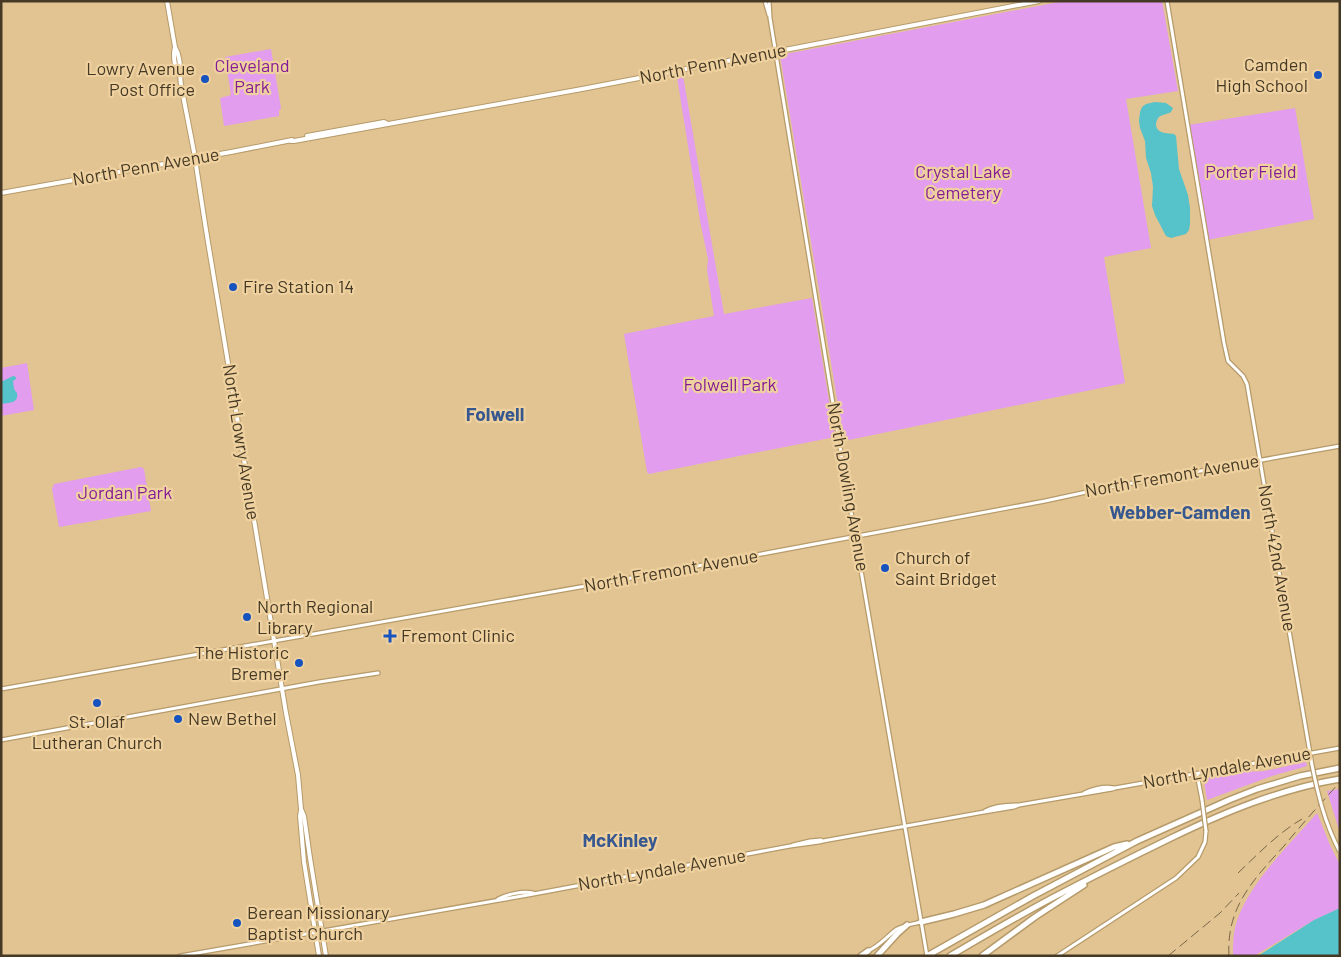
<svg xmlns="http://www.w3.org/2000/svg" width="1341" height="957" viewBox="0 0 1341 957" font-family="Barlow,sans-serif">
  <rect width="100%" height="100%" fill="#e1c492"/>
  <path fill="#e29def" d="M1064 1H1162L1178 91 1126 99 1151 248 1104 257 1125 383 844 441 780 55Z
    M271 49 281 108 279 111V116L224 126 220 98 231 95 225 57Z
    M682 70 724 314 812 298 835 437 649 474 647 472 624 334 714 316 707 270 708 259 700 221 676 71Z
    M1295 108 1314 219 1207 240 1188 125Z
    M27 363 34 410 1 416V368Z
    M141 467 144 469 151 511 59 527 52 489 54 484Z
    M1306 762 1307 766 1272 776 1207 800 1204 781C1211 768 1250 773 1264 771 1278 769 1292 764 1306 762Z
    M1340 789V833L1327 791Z
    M1317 813 1330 845 1340 865V908L1314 920 1254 956H1233C1233 945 1233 932 1237 921 1249 883 1291 843 1317 813Z"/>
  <path fill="#56c2ca" d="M1155 102 1166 103 1173 108 1171 112C1168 114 1163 114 1159 117 1157 119 1156 122 1156 125 1157 134 1167 133 1174 134L1176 136 1179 169 1188 195 1190 208V224L1189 230 1186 234 1171 238 1166 236 1155 215 1152 206 1153 187 1151 173 1146 158 1145 141 1140 128 1139 121 1140 112 1142 107 1146 104Z
    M13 376 16 377V379L13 381C14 386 13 389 17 393 19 403 10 403 1 404V382Z
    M1340 908V956H1258L1314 920Z"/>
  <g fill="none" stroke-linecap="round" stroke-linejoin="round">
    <g stroke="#b69a6a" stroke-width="5.5">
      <path id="tertiary" d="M765 1 769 15
        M769 1 770 18 843 465 927 956
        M1167 1 1224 343 1228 361 1243 376 1247 384 1312 765
        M1 689 665 572 1045 501 1105 488 1340 446
        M1 740 319 682 378 673
        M1197 774 1202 800
        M1084 793C1093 789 1104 786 1114 788
        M985 811C994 806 1007 805 1017 805
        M793 845 810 841 821 840
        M498 899C508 894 522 891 533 893
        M868 951C880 946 887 936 897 929 905 925 913 924 921 922
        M180 956 528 895 790 846 819 842 823 841 984 812 1014 807 1019 805 1112 789 1115 788 1340 748
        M1057 956 1176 878 1198 857 1205 842 1206 831"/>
    </g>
    <g stroke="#b69a6a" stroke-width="6">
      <path id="secondary" d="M167 1 175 47C182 59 179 72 181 85L194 152 206 230 286 713 298 775 301 809 304 816 310 858 326 956
        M175 47C173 55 174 67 179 74
        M307 136 384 122 388 124
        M291 141H294L582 89 1039 1
        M1 193 231 152 292 140
        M301 810 300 816 304 862 319 956"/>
    </g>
    <g stroke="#b69a6a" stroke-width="8">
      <path id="motorway" d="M921 922 954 914 984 905 1114 847 1127 844
        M861 956 868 951
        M877 956 897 934 907 925
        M927 956 1033 896 1137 841 1229 800 1257 789 1300 776 1340 768
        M950 956C984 936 1018 916 1052 898 1092 877 1132 857 1171 838 1225 812 1280 789 1340 779
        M982 956 1035 917 1084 885"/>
    </g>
    <use href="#tertiary" stroke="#fff" stroke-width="3"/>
    <use href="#secondary" stroke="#fff" stroke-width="4"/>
    <use href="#motorway" stroke="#fff" stroke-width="5"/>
    <path stroke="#776648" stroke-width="1" stroke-dasharray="10 5" stroke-linecap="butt" d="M1238 873C1258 854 1278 833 1302 819
      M1168 956 1220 913 1239 893
      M1229 956C1226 907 1254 879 1284 846 1302 824 1321 803 1340 782"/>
    <g stroke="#b69a6a" stroke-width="5.5" stroke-linecap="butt">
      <path id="tertiary-bridge" d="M1312 765C1318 795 1325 824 1340 852
        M1202 800 1206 831"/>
    </g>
    <use href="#tertiary-bridge" stroke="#fff" stroke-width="3"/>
  </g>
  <g fill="#1653be" stroke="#eed19e" stroke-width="2">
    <circle cx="1318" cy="75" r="5"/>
    <circle cx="205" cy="79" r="5"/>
    <circle cx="233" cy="287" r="5"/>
    <circle cx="885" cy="568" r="5"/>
    <circle cx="247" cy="617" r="5"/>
    <path d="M387.5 628.5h5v5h5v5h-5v5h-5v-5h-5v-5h5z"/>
    <circle cx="299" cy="663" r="5"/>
    <circle cx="97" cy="703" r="5"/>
    <circle cx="178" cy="719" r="5"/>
    <circle cx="237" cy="923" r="5"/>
  </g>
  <g text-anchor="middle" stroke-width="4.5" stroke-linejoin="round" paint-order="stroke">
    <g font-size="18" fill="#453925" stroke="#eed19e">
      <text transform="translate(713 64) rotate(-11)" y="6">North Penn Avenue</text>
      <text transform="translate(146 167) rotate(-10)" y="6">North Penn Avenue</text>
      <text transform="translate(241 442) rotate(81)" y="6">North Lowry Avenue</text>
      <text transform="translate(1172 476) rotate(-10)" y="6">North Fremont Avenue</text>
      <text transform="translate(848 487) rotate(80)" y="6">North Dowling Avenue</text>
      <text transform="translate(1277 558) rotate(80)" y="6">North 42nd Avenue</text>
      <text transform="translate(671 571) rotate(-10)" y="6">North Fremont Avenue</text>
      <text transform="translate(1227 768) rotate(-10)" y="6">North Lyndale Avenue</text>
      <text transform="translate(662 870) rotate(-10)" y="6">North Lyndale Avenue</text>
    </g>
    <g font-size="18" fill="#453925" stroke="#eed19e" text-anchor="start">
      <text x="1308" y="71" text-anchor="end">Camden<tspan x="1308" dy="21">High School</tspan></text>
      <text x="195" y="75" text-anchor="end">Lowry Avenue<tspan x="195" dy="21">Post Office</tspan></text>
      <text x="243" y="293">Fire Station 14</text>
      <text x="895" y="564">Church of<tspan x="895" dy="21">Saint Bridget</tspan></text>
      <text x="257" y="613">North Regional<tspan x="257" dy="21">Library</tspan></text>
      <text x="401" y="642">Fremont Clinic</text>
      <text x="289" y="659" text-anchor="end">The Historic<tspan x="289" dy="21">Bremer</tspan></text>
      <text x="188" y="725">New Bethel</text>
      <text x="97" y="728" text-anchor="middle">St. Olaf<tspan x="97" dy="21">Lutheran Church</tspan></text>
      <text x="247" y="919">Berean Missionary<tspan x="247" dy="21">Baptist Church</tspan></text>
    </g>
    <g font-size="18" fill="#851c97" stroke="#eed19e">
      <text x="252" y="72">Cleveland<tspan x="252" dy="21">Park</tspan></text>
      <text x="963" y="178">Crystal Lake<tspan x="963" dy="21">Cemetery</tspan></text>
      <text x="1251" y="178">Porter Field</text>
      <text x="730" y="391">Folwell Park</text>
      <text x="125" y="499">Jordan Park</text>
    </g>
    <g font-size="19" font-weight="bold" fill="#37578f" stroke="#eed19e">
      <text x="495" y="421">Folwell</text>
      <text x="1180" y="519">Webber-Camden</text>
      <text x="620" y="847">McKinley</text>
    </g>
  </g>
  <rect width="1341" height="957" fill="none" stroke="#453925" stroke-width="5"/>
</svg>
